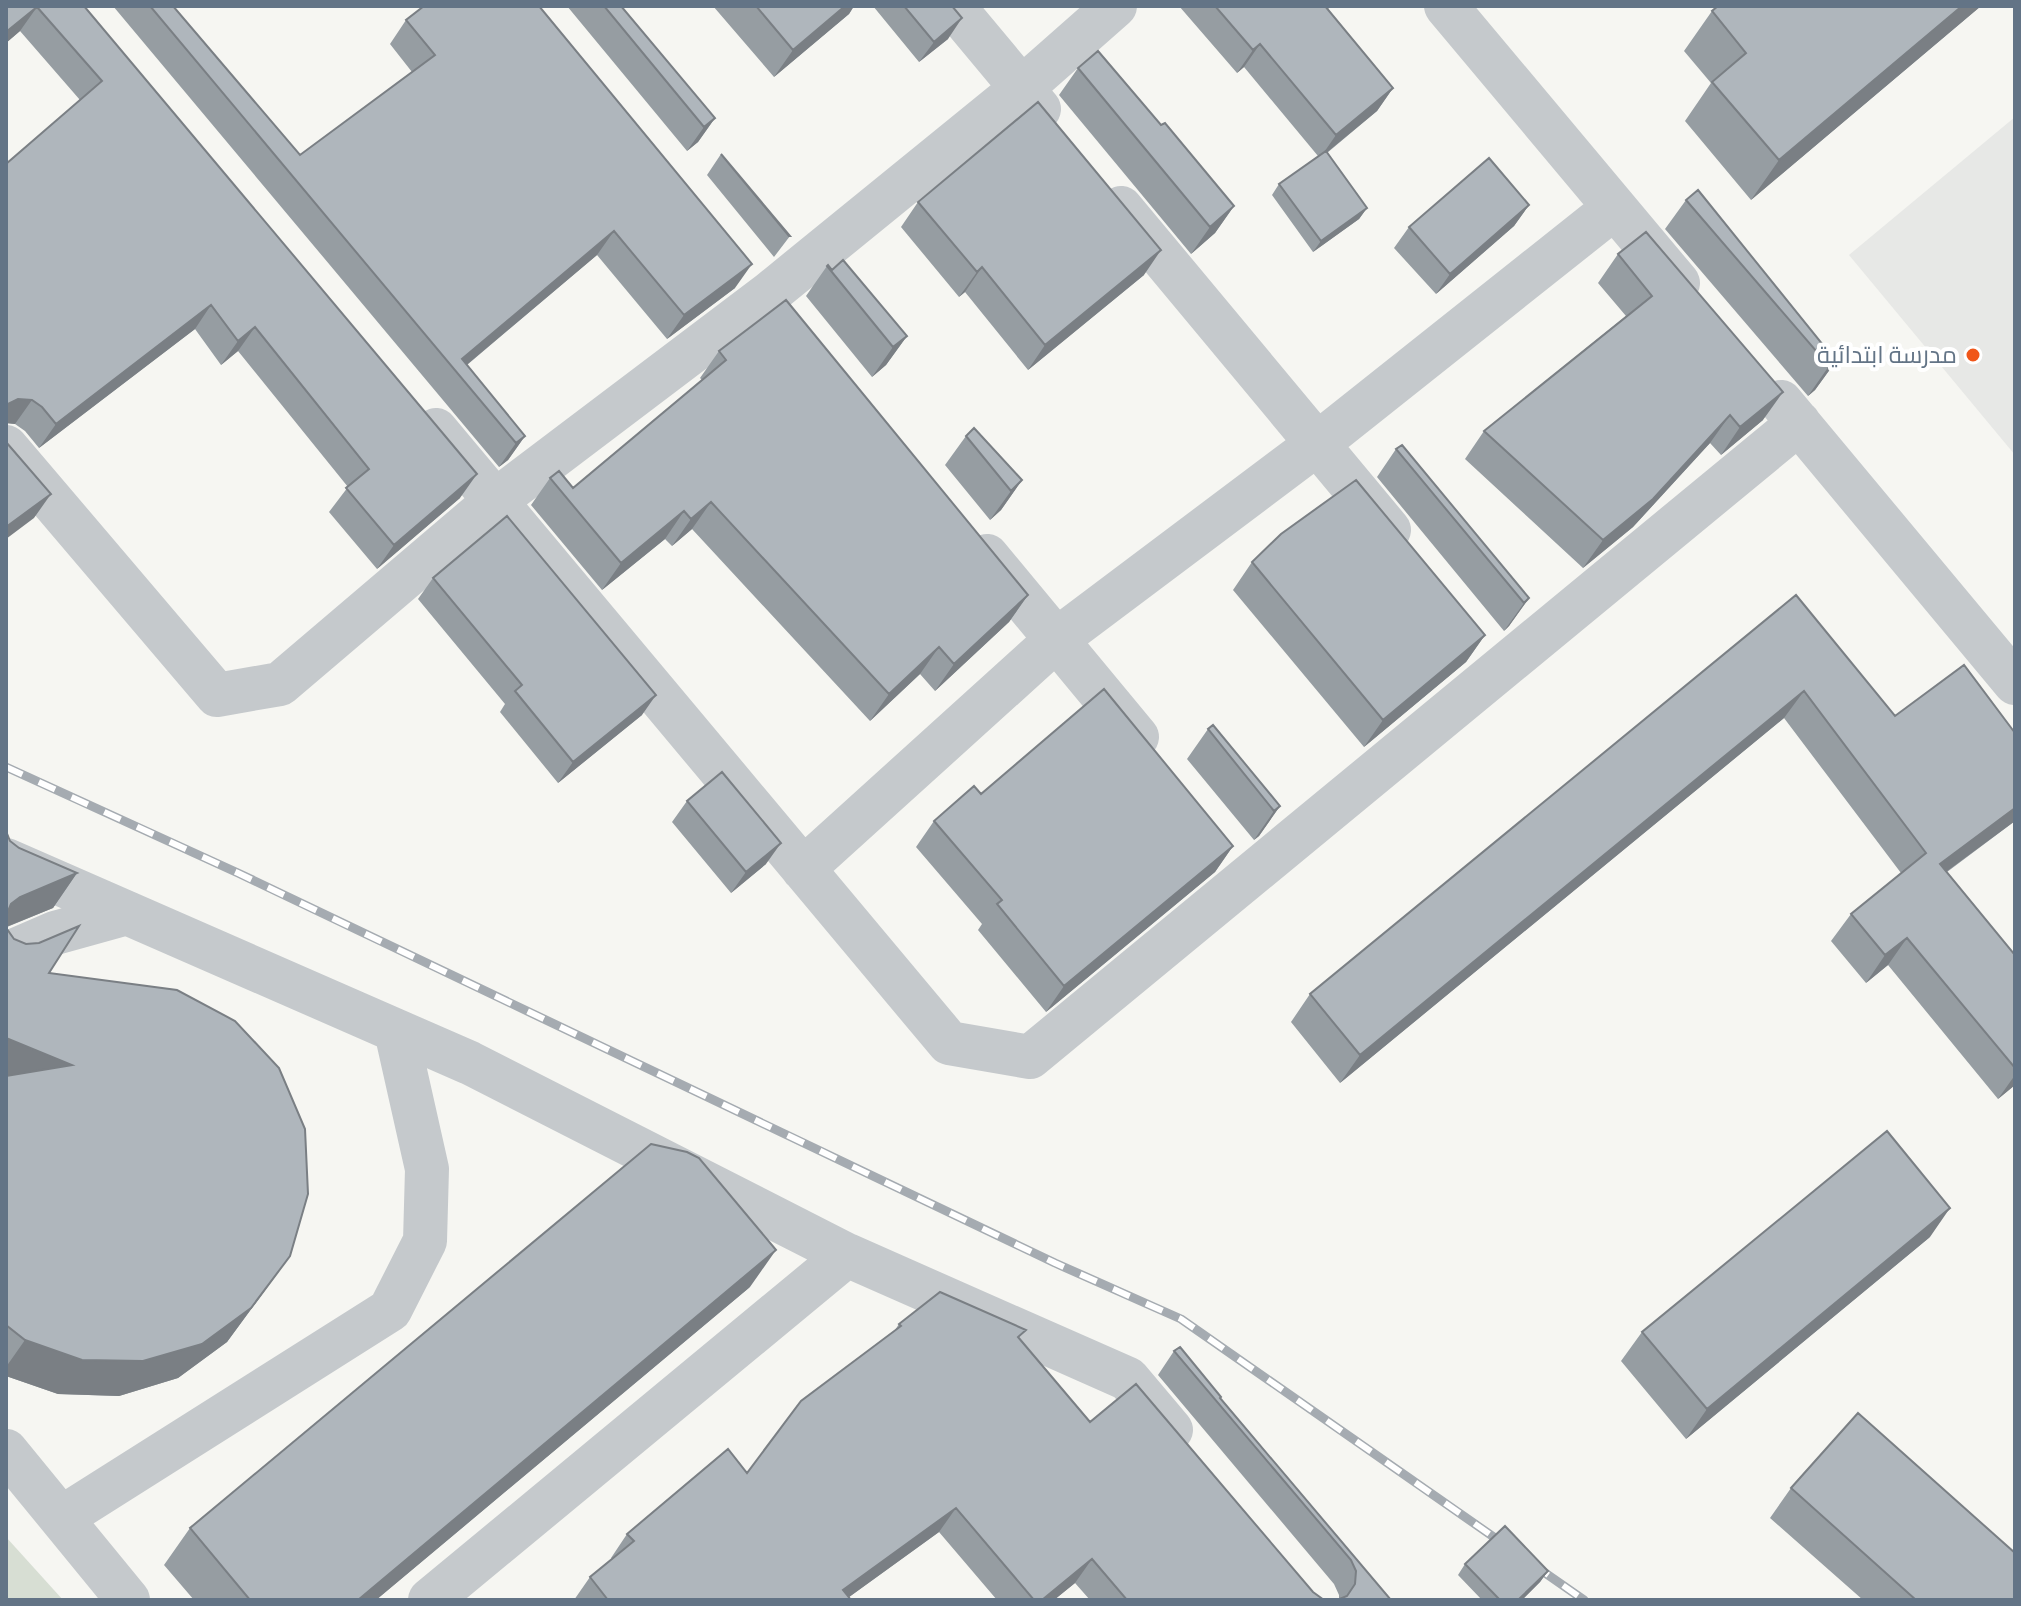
<svg xmlns="http://www.w3.org/2000/svg" width="2021" height="1606" viewBox="0 0 2021 1606" font-family="'PT Sans Narrow',Cairo,sans-serif">
  <rect width="100%" height="100%" fill="#f6f6f2"/>
  <path fill="#e7e8e6" d="M2015 117V455L1849 255Z"/>
  <path fill="#d7ded3" d="M6 1537 63 1600H6Z"/>
  <g fill="none" stroke-linecap="round" stroke-linejoin="round">
    <path stroke="#c5c9cc" stroke-width="44" d="M953 6 1039 109
      M1446 6 1678 283
      M1121 208 1389 530
      M1781 402 2015 683
      M436 430 949 1043 1030 1057 1799 423
      M6 447 217 695 280 684 495 501 770 293 1022 88 1115 6
      M987 556 1137 737
      M6 860 470 1063 847 1255 1128 1379 1171 1430
      M803 869 1056 640 1317 444 1614 208
      M6 954 55 933 127 913
      M6 1451 128 1600
      M61 1518 390 1310 425 1241 427 1169 396 1031
      M430 1600 847 1255"/>
    <g stroke="#a5abb1" stroke-width="9">
      <path id="rail" d="M6 767 238 873 1055 1263 1181 1319 1584 1600"/>
    </g>
    <use href="#rail" stroke="#fff" stroke-width="6" stroke-dasharray="18" stroke-linecap="butt"/>
  </g>
  <path fill="#969da2" d="M6 6H84L460 498 377 569 329 512 348 487 238 351 221 365 195 329 39 448 25 431 15 424 6 423V164L80 100 20 31 6 43Z
    M113 6H173L300 155 412 72 390 44 406 20 735 288 667 339 597 255 467 365 525 436 508 460 499 467Z
    M567 6H621L715 118 698 142 687 151Z
    M713 6H854L849 14 774 77Z
    M873 6H952L948 39 919 62Z
    M1179 6H1331L1328 9 1393 88 1377 111 1327 153 1367 208 1359 219 1313 252 1272 195 1279 184 1318 156 1244 67 1237 73Z
    M1718 6H1981L1751 200 1685 121 1711 83 1684 51 1712 11Z
    M1078 68 1161 125 1234 206 1215 233 1191 254 1059 95Z
    M721 154 790 236 774 257 707 175Z
    M1686 200 1836 361 1815 390 1808 396 1665 229Z
    M918 202 1144 275 1028 370 965 292 959 297 901 227Z
    M1529 205 1514 226 1436 294 1394 248 1409 227Z
    M1618 254 1763 420 1721 455 1710 443 1633 527 1583 568 1465 459 1484 431 1626 316 1598 283Z
    M827 266 907 336 886 365 872 377 806 296Z
    M719 351 1028 595 1009 622 935 691 920 674 870 721 692 529 672 546 665 539 602 590 531 505 550 478 573 488 702 380 700 378Z
    M966 436 1022 480 1001 510 990 520 945 465Z
    M1396 449 1529 598 1509 626 1504 631 1377 477Z
    M1252 562 1485 635 1466 662 1364 747 1233 590Z
    M433 578 642 715 558 783 500 712 505 704 418 599Z
    M1796 595 1895 716 2015 821 1947 872 2015 955V1085L1998 1099 1888 965 1866 983 1831 941 1851 914 1901 873 1784 718 1340 1083 1291 1022 1310 994Z
    M1208 729 1280 806 1259 836 1254 840 1187 759Z
    M981 794 1233 846 1215 872 1046 1012 978 930 982 924 916 847 934 821Z
    M687 801 766 864 731 893 672 822Z
    M6 831 10 841 19 848 77 873 53 908 7 927V929L14 939 49 973 290 1256 227 1342 178 1378 119 1396 58 1394 6 1376Z
    M1930 1237 1686 1439 1621 1361 1642 1332Z
    M750 1287 376 1600H194L164 1565 190 1528Z
    M899 1324 1020 1339 1090 1422 1313 1592 1324 1600H1327H1090L1075 1583 1054 1600H997L939 1532 849 1597 851 1600H574L590 1577 612 1559 611 1558 627 1534 747 1473 895 1330Z
    M1174 1351 1220 1399 1391 1600 1339 1599V1595L1334 1584 1158 1375Z
    M1791 1488 2015 1600H1863L1770 1518Z
    M1465 1564 1548 1571 1540 1582 1522 1600H1482L1458 1575Z"/>
  <path fill="#7a7f84" d="M845 6H854L849 14 774 77 793 50Z
    M1962 6H1981L1751 200 1779 160Z
    M37 7 20 31 6 43V32Z
    M962 18 948 39 919 62 934 42Z
    M1260 44 1244 67 1237 73 1253 50Z
    M1393 88 1377 111 1320 158 1336 135Z
    M715 118 698 142 687 151 704 127Z
    M1529 205 1514 226 1436 294 1450 274Z
    M1234 206 1215 233 1191 254 1210 227Z
    M1367 208 1359 219 1313 252 1321 241Z
    M614 231 597 255 457 373 462 359Z
    M1161 250 1144 275 1028 370 1045 345Z
    M752 264 735 288 667 339 684 315Z
    M982 267 965 292 959 297 977 272Z
    M211 305 195 329 39 448 56 424Z
    M255 327 238 351 221 365 238 341Z
    M907 336 886 365 872 377 893 347Z
    M1836 361 1815 390 1808 396 1829 366Z
    M1783 392 1763 420 1721 455 1740 427Z
    M18 399 32 400 15 424 6 423V405Z
    M1730 415 1710 443 1633 527 1583 568 1603 540Z
    M525 436 508 460 499 467 516 443Z
    M477 474 460 498 377 569 394 545Z
    M1022 480 1001 510 990 520 1011 491Z
    M51 494 34 518 6 539V527Z
    M711 502 692 529 672 546 691 519Z
    M684 511 665 539 602 590 621 563Z
    M1028 595 1009 622 935 691 954 664Z
    M1529 598 1509 626 1504 631 1524 603Z
    M1485 635 1466 662 1364 747 1383 720Z
    M939 647 920 674 870 721 889 694Z
    M1804 691 1784 718 1340 1083 1360 1055Z
    M656 695 642 715 558 783 573 762Z
    M1280 806 1259 836 1254 840 1274 811Z
    M2015 808V821L1920 891 1940 864Z
    M781 843 766 864 731 893 746 872Z
    M1233 846 1215 872 1046 1012 1064 986Z
    M77 873 53 908 6 927V911L11 904 20 897Z
    M1907 938 1888 965 1866 983 1885 955Z
    M6 1038 72 1065 6 1082Z
    M2015 1075V1085L1998 1099Z
    M1950 1208 1930 1237 1686 1439 1707 1409Z
    M776 1250 750 1287 376 1600H358Z
    M290 1256 227 1342 178 1378 119 1396 58 1394 6 1376V1367L25 1340Z
    M956 1508 939 1532 845 1600 843 1590Z
    M1092 1559 1075 1583 1054 1600H1042Z
    M1548 1571 1540 1582 1522 1600H1518Z"/>
  <path fill="#afb6bc" stroke="#7a7f84" stroke-width="2" d="M6 6H84L477 474 394 545 346 488 369 469 255 327 238 341 211 305 56 424 42 407 32 400 18 399 6 405V164L102 81 37 7 6 32Z
    M150 6H173L300 155 435 55 406 20 424 6H539L752 264 684 315 614 231 462 359 525 436 516 443Z
    M604 6H621L715 118 704 127Z
    M756 6H845L793 50Z
    M904 6H952L962 18 934 42Z
    M1215 6H1325L1393 88 1336 135 1260 44 1253 50Z
    M1718 6H1962L1779 160 1712 82 1746 53 1712 11Z
    M1098 51 1161 125 1165 123 1234 206 1210 227 1078 68Z
    M1038 102 1161 250 1045 345 982 267 977 272 918 202Z
    M1326 151 1367 208 1321 241 1279 184Z
    M721 154 790 236H789Z
    M1489 158 1529 205 1450 274 1409 227Z
    M1698 190 1836 361 1829 366 1686 200Z
    M1646 232 1783 392 1740 427 1730 415 1653 499 1603 540 1484 431 1652 296 1618 254Z
    M843 260 907 336 893 347 827 266 828 265 832 270Z
    M786 300 1028 595 954 664 939 647 889 694 711 502 691 519 684 511 621 563 550 478 559 471 573 488 726 360 719 351Z
    M974 428 1022 480 1011 491 966 436Z
    M6 442 51 494 6 527Z
    M1402 445 1529 598 1524 603 1396 449Z
    M1356 480 1485 635 1383 720 1252 562 1281 534Z
    M507 516 656 695 573 762 515 691 522 685 433 578Z
    M1796 595 1895 716 1964 665 2015 733V808L1940 864 2015 955V1068L1907 938 1885 955 1851 914 1926 853 1804 691 1360 1055 1310 994Z
    M1104 689 1233 846 1064 986 997 904 1002 900 934 821 974 786 981 794Z
    M1213 725 1280 806 1274 811 1208 729Z
    M722 772 781 843 746 872 687 801Z
    M6 831 10 841 19 848 77 873 20 897 11 904 6 916Z
    M6 923 7 929 14 939 26 944 39 943 79 926 49 973 177 990 235 1021 279 1068 305 1129 308 1194 290 1256 251 1308 202 1344 143 1361 82 1360 25 1340 6 1325V1076L72 1065 6 1038Z
    M1887 1131 1950 1208 1707 1409 1642 1332Z
    M651 1144 687 1152 699 1158 776 1250 358 1600H250L190 1528Z
    M940 1292 1026 1330 1018 1337 1090 1422 1136 1384 1313 1592 1324 1600H1327H1127L1092 1559 1042 1600H1034L956 1508 843 1590 851 1600H608L590 1577 634 1541 627 1534 728 1449 747 1473 801 1401 901 1326 899 1324Z
    M1180 1347 1221 1397 1220 1398 1391 1600H1337L1347 1596 1355 1584 1356 1571 1351 1560 1174 1351Z
    M1858 1413 2015 1553V1600H1916L1791 1488Z
    M1505 1526 1548 1571 1518 1600H1500L1465 1564Z"/>
  <circle fill="#f05619" stroke="#fff" stroke-width="3" cx="1973" cy="355" r="8"/>
  <g text-anchor="middle" stroke-width="8" stroke-linejoin="round" paint-order="stroke">
    <g font-size="24" fill="#637486" stroke="#fff" text-anchor="end">
      <text x="1957" y="363">مدرسة ابتدائية</text>
    </g>
  </g>
  <rect width="2021" height="1606" fill="none" stroke="#637486" stroke-width="16"/>
</svg>
